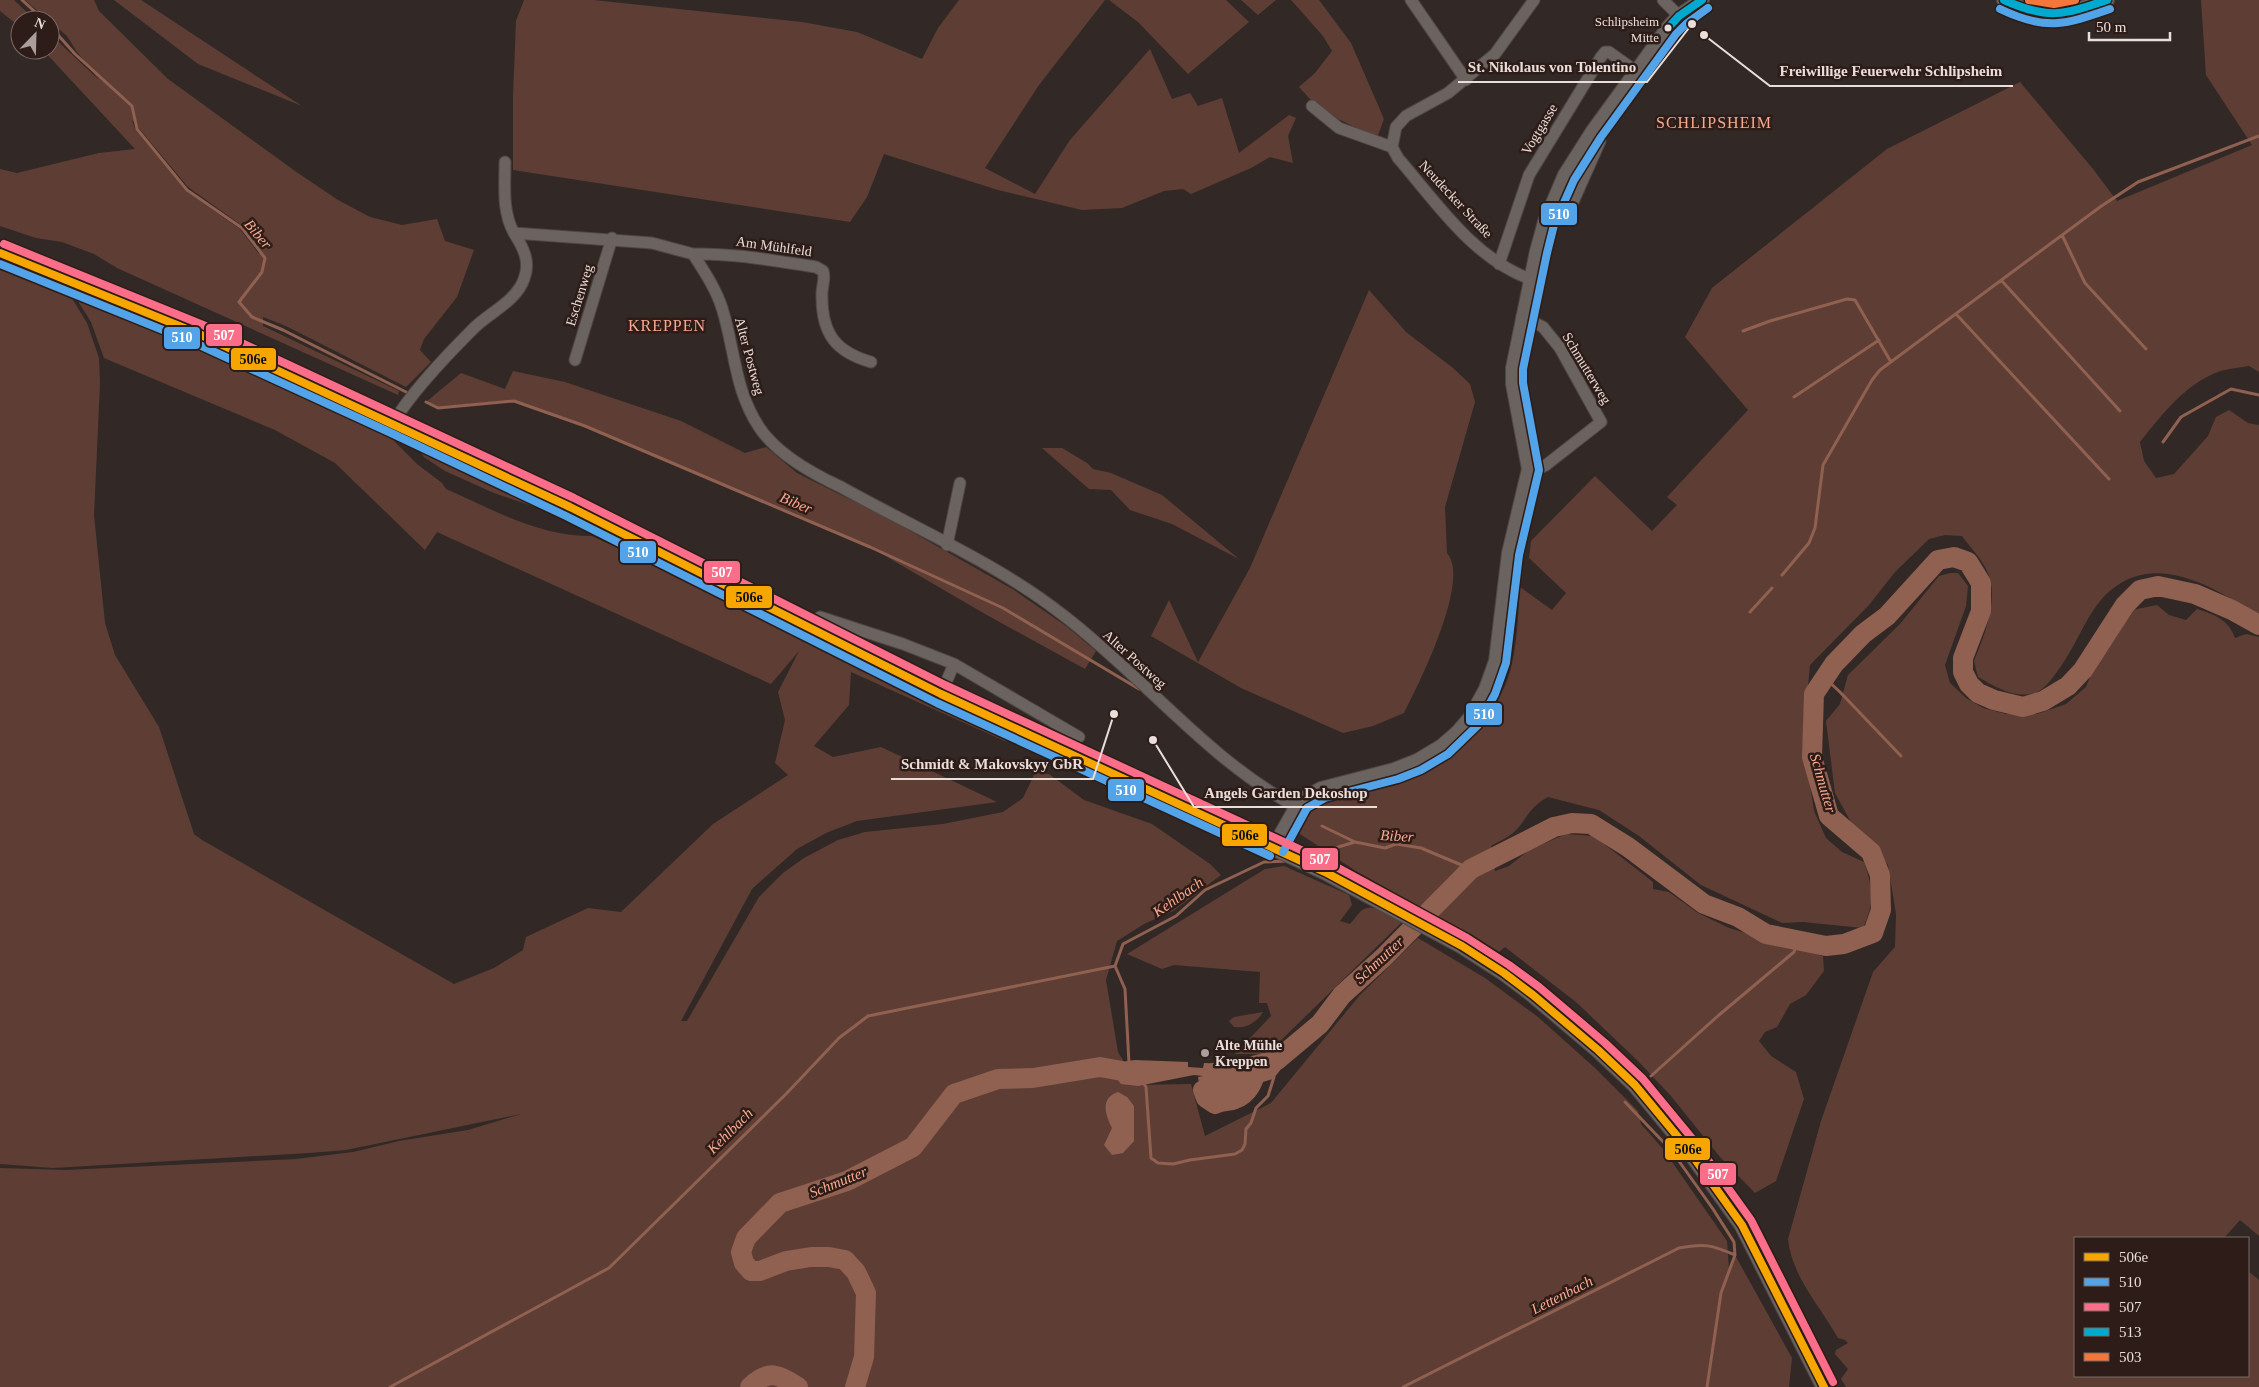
<svg xmlns="http://www.w3.org/2000/svg" width="2259" height="1387" viewBox="0 0 2259 1387" font-family="'Times New Roman',serif">
  <rect width="100%" height="100%" fill="#322926"/>
  <path fill="#5e3e34" fill-rule="evenodd" d="M0 0H14L35 20H20V27L0 11Z
    M25 0H94L99 11 168 79 295 171 338 200 370 217 402 225 437 219 445 241 474 250 457 297 424 339 420 350 431 362 406 387 286 326 263 317V326L399 391 398 395 117 268 94 254 62 242 36 238 0 226V169L17 173 99 153 135 149 43 50H50V34L99 80 77 52 67 36ZM132 120 188 187 241 225 258 245 259 254 240 229 186 191 135 129Z
    M114 0H141L302 106 198 64Z
    M524 0H593L802 22 857 32 922 59 938 28 959 0H1105L1039 85 985 168 1035 194 1070 140 1150 49 1172 99 1190 93 1198 106 1222 98 1239 153 1289 115 1296 118 1288 136 1293 163 1270 157 1251 168 1191 194 1183 189 1164 191 1122 208 1082 210 998 190 884 154 867 197 850 222 513 170V97L516 21Z
    M1109 0H1226L1249 22 1188 74 1138 22Z
    M1241 0H1276L1258 15Z
    M1291 0H1319L1351 43 1384 119 1377 138 1320 110 1299 87 1315 73 1332 51 1323 36Z
    M2201 0H2259V372L2249 366C2237 368 2222 369 2211 375 2181 389 2160 417 2140 442L2144 461 2156 478 2174 474 2208 436 2216 417 2229 410 2248 423 2259 425V617C2218 588 2156 551 2111 590 2090 607 2080 637 2065 660 2059 669 2046 690 2035 693 2014 699 1996 687 1978 677L1974 661C1984 637 2000 597 1987 571 1981 558 1970 547 1962 536L1945 535 1929 539 1895 572 1869 605 1810 665 1803 737 1814 811 1826 838 1842 852 1864 862C1873 888 1875 902 1863 928L1803 922 1782 923 1701 885 1639 836 1599 810 1548 797C1527 809 1529 817 1515 831 1508 838 1499 841 1491 846L1495 871 1509 866 1529 850 1566 834 1594 836 1653 882V889L1669 892 1698 913 1729 928 1823 956 1824 971 1806 995 1790 1004 1777 1027 1765 1032 1759 1041 1771 1056 1796 1072 1804 1099 1776 1181 1755 1193 1720 1157 1671 1096 1638 1061 1576 1002 1505 947 1499 952 1356 871 1300 834 1301 820C1307 815 1314 807 1321 803 1334 796 1374 790 1391 786 1444 772 1482 737 1504 688 1517 662 1518 616 1520 587L1552 610 1566 593 1529 558 1531 541 1595 476 1652 531 1677 505 1667 497 1748 410 1685 337 1712 288 1887 149 2020 82 2093 169 2117 201 2252 145 2206 75Z
    M0 266 70 295 87 323 99 358 100 383 94 515 105 623 115 655 159 727 194 834 202 840 454 984 494 968 523 950 526 937 588 908 621 912 713 824 788 775 775 763 785 720 778 692 799 651 771 684 437 532 425 550 335 463 275 430 104 358 91 322 74 295 384 431 417 464 442 483 446 489C494 510 538 536 592 536L881 669 996 726 1007 742 851 672 849 705 814 746 833 757 881 747 997 802 857 821 826 833 797 849 752 889 681 1021H687L759 897 783 873 804 858 838 840 865 832 943 824 1003 812 1023 798 1035 773 1049 774 1084 800 1152 824 1210 864 1221 875 1173 911 1144 924 1117 941 1106 980 1118 1052 1138 1085 1191 1084 1205 1136 1271 1103 1360 995 1418 938 1485 978 1538 1017 1595 1068 1638 1111 1641 1124 1663 1149 1727 1241 1729 1270 1735 1255 1792 1358 1789 1387H0V1168L66 1170 296 1159 353 1152 399 1141 468 1130 521 1114 346 1150 309 1153 53 1168 0 1164Z
    M1369 290 1406 332 1453 368 1470 384 1475 402 1445 507 1447 553C1471 580 1419 684 1404 713L1373 726 1343 733 1241 688 1151 636 1169 600 1198 662 1250 568Z
    M513 371 565 382 681 421 745 453 766 447 797 473 891 520 1014 590 1066 626 1096 651 1085 669 985 614 870 547 585 426 514 401 438 408 426 402 461 373 505 389Z
    M414 443 431 450 586 524 494 493 445 471 424 457Z
    M1042 448H1062L1087 463 1093 469 1111 473 1162 495 1239 559 1172 524 1130 510 1111 490 1089 489Z
    M1950 573H1958L1968 586 1966 606 1945 665 1950 683 1966 698 1983 708 2006 714H2037L2066 704 2086 687 2095 665 2115 639 2132 610 2157 605 2169 615 2186 620 2197 609C2215 615 2228 619 2235 638L2246 634 2259 637V1236L2240 1220 2224 1238H2075V1376H2248V1271L2259 1280V1387H1846L1841 1379 1848 1369 1835 1354 1836 1350 1848 1343 1845 1340 1838 1338C1820 1306 1792 1277 1788 1239L1821 1121 1873 972 1895 947 1896 914 1888 865 1852 824 1835 793 1826 721 1840 704 1848 675 1900 624 1939 576Z
    M1284 866 1349 895 1352 905 1340 921 1350 924C1354 920 1357 915 1361 911 1373 901 1390 916 1402 922L1267 1054H1235L1271 1016 1267 1003H1259L1260 972 1174 965 1162 969 1127 954 1265 869Z
    M1263 1012C1257 1022 1246 1029 1234 1027L1229 1021 1234 1017Z"/>
  <path fill="#906050" d="M1273 1055 1281 1062 1282 1068 1273 1079 1229 1092 1211 1094 1200 1088 1198 1077 1203 1076 1194 1075 1138 1086 1121 1084 1112 1072 1107 1069 1127 1061 1135 1060 1188 1062V1067L1203 1068 1204 1063C1218 1064 1230 1060 1245 1059 1255 1058 1263 1059 1273 1055Z
    M1118 1092 1127 1097 1134 1106V1141L1123 1153 1112 1155 1104 1145 1112 1128C1105 1114 1100 1098 1118 1092Z"/>
  <g fill="none" stroke-linecap="round" stroke-linejoin="round">
    <path stroke="#906050" stroke-width="3" d="M22 0 44 20
      M50 26 75 54 132 106 137 129 187 190 242 228 265 258 262 272 239 302 252 317 283 330 408 393
      M2062 235 2085 283 2146 349
      M2001 280 2120 411
      M1956 314 2109 479
      M1743 331 1770 321 1847 299 1855 300 1891 362
      M1794 397 1879 340
      M426 402 438 408 514 401 585 426 870 547 1003 608 1139 689
      M2163 442 2181 417 2231 389 2259 395
      M1782 575 1809 543 1815 528 1823 465 1872 380 1880 370 2100 207 2138 182 2259 136
      M1750 612 1772 588
      M1825 678 1840 692 1901 756
      M1322 826 1355 842 1385 848 1396 844 1421 848 1471 869
      M1305 857 1355 842
      M1115 966 1125 989 1129 1063
      M1651 1076 1719 1015 1794 952 1797 942
      M1142 1081 1146 1087 1151 1158 1158 1163 1173 1164 1190 1160 1235 1154 1242 1150 1245 1144 1246 1129 1251 1123 1256 1108 1268 1096 1274 1077
      M1625 1102 1671 1150 1713 1209 1734 1242 1735 1255 1721 1293 1707 1387
      M390 1387 609 1268 786 1094 839 1038 868 1016 1115 966 1123 944 1176 916 1205 890 1264 862 1290 861
      M1403 1387 1679 1248C1704 1243 1712 1245 1735 1255"/>
    <path stroke="#906050" stroke-width="20" d="M1253 1066 1277 1060 1320 1024 1342 995 1384 957 1471 869 1554 827 1572 823 1591 824 1628 847 1704 904 1738 917 1766 934 1826 946 1844 944 1873 933 1881 910 1880 875 1871 852 1829 816 1812 757 1814 694 1834 664 1863 634 1887 616 1938 560 1954 557 1968 562 1981 583V611L1963 658V672L1969 684 1978 693 1994 700 2023 707 2043 701 2068 686 2083 670 2125 605 2140 590 2158 586 2195 594 2232 610 2259 625
      M1203 1090 1206 1098 1215 1104C1222 1100 1228 1102 1235 1099 1250 1094 1254 1079 1258 1066L1249 1067
      M750 1387C768 1369 779 1374 798 1387
      M855 1387 864 1357 866 1293 856 1272 845 1260 829 1257H811L786 1261 760 1271H751L744 1263 741 1252 746 1238 780 1203 847 1181 913 1147 954 1094 998 1079 1033 1078 1100 1067 1133 1073"/>
    <g stroke="#4f4744" stroke-width="13">
      <path id="minor" d="M1411 0 1466 80
        M1663 0 1679 16
        M1312 106 1339 128 1392 147
        M505 162C505 186 502 212 514 233
        M1569 211 1600 141 1596 127
        M693 254C735 253 775 261 816 267L823 271C826 280 821 287 822 297 822 334 836 352 871 362
        M1499 264 1529 175 1601 57 1605 52H1609L1637 72
        M1530 279C1473 258 1436 202 1398 158L1392 147 1396 127 1406 116 1448 93 1495 54 1534 0
        M1522 316 1543 327 1560 348 1601 422 1546 465 1538 469H1529
        M575 360 612 238
        M393 423C411 393 447 355 472 330 488 313 516 302 524 279 531 262 523 247 514 233L652 243 693 254C704 271 716 289 722 308 735 349 734 389 759 427 776 453 813 474 841 487 914 528 997 563 1063 615 1143 676 1207 759 1296 807
        M947 545 960 483
        M820 617 903 644 954 664 1079 737
        M941 694 954 664"/>
    </g>
    <g stroke="#4f4744" stroke-width="16">
      <path id="tertiary" d="M2004 0C2049 23 2061 15 2107 0
        M1274 847 1300 801 1321 789 1394 770 1417 761 1442 746 1458 732 1470 718 1486 689 1496 661 1509 553 1529 469 1513 384V368L1537 251 1545 222 1565 175 1593 131 1668 28 1679 16 1702 0"/>
    </g>
    <g stroke="#4f4744" stroke-width="17">
      <path id="secondary" d="M0 253 199 334 570 507 941 694 1325 872 1462 946 1504 973 1533 995 1598 1050 1635 1085 1687 1148 1742 1225 1824 1387"/>
    </g>
    <use href="#minor" stroke="#6b6360" stroke-width="11"/>
    <use href="#tertiary" stroke="#6b6360" stroke-width="14"/>
    <use href="#secondary" stroke="#6b6360" stroke-width="15"/>
    <g stroke="#2d1c17" stroke-width="11">
      <path id="bus-1" d="M0 253 199 334 570 507 941 694 1325 872 1462 946 1504 973 1533 995 1598 1050 1635 1085 1687 1148 1742 1225 1824 1387"/>
    </g>
    <g stroke="#2d1c17" stroke-width="11">
      <path id="bus-2" d="M2000 9C2046 31 2064 25 2110 9
        M0 264 195 343 389 432 566 516 937 703 1270 856
        M1283 852 1307 808 1325 798 1398 779 1421 770 1448 754 1478 725 1495 694 1506 663 1519 555 1539 470 1523 383V369L1547 253 1554 225 1574 180 1601 137 1676 34 1686 24 1708 8"/>
    </g>
    <g stroke="#2d1c17" stroke-width="11">
      <path id="bus-3" d="M4 244 203 325 574 498 945 685 1329 863 1467 938 1509 965 1539 987 1605 1043 1643 1079 1695 1142 1751 1220 1833 1382"/>
    </g>
    <g stroke="#2d1c17" stroke-width="11">
      <path id="bus-4" d="M2004 0C2048 20 2063 15 2107 0
        M1668 28 1679 16 1702 0"/>
    </g>
    <g stroke="#2d1c17" stroke-width="11">
      <path id="bus-5" d="M2029 0 2054 4 2075 0"/>
    </g>
    <use href="#bus-1" stroke="#f7a600" stroke-width="8"/>
    <use href="#bus-2" stroke="#53a3e8" stroke-width="8"/>
    <use href="#bus-3" stroke="#fb6d88" stroke-width="8"/>
    <use href="#bus-4" stroke="#00a9ce" stroke-width="8"/>
    <use href="#bus-5" stroke="#f5763a" stroke-width="8"/>
  </g>
  <circle fill="#eadeda" stroke="#2d1c17" stroke-width="2" cx="1668" cy="28" r="4.5"/>
  <circle fill="#aa9f9b" stroke="#2d1c17" stroke-width="2" cx="1205" cy="1053" r="5"/>
  <g text-anchor="middle" stroke-width="5" stroke-linejoin="round" paint-order="stroke">
    <g font-size="13" fill="#eadeda" stroke="#2d1c17" text-anchor="end">
      <text x="1659" y="26">Schlipsheim<tspan x="1659" dy="16">Mitte</tspan></text>
    </g>
    <g font-size="14" fill="#eadeda" stroke="#2d1c17">
      <text transform="translate(1539 129) rotate(-59)" y="5">Vogtgasse</text>
      <text transform="translate(1456 199) rotate(47)" y="5">Neudecker Straße</text>
      <text transform="translate(774 246) rotate(8)" y="5">Am Mühlfeld</text>
      <text transform="translate(579 295) rotate(-73)" y="5">Eschenweg</text>
      <text transform="translate(750 356) rotate(75)" y="5">Alter Postweg</text>
      <text transform="translate(1587 368) rotate(59)" y="5">Schmutterweg</text>
      <text transform="translate(1135 659) rotate(42)" y="5">Alter Postweg</text>
    </g>
    <g font-size="14" font-weight="bold" fill="#eadeda" stroke="#2d1c17" text-anchor="start">
      <text x="1215" y="1050">Alte Mühle<tspan x="1215" dy="16">Kreppen</tspan></text>
    </g>
    <g font-size="15" font-style="italic" fill="#fcab90" stroke="#2d1c17">
      <text transform="translate(258 234) rotate(50)" y="5">Biber</text>
      <text transform="translate(796 503) rotate(23)" y="5">Biber</text>
      <text transform="translate(1823 783) rotate(74)" y="5">Schmutter</text>
      <text transform="translate(1397 836) rotate(3)" y="5">Biber</text>
      <text transform="translate(1178 897) rotate(-35)" y="5">Kehlbach</text>
      <text transform="translate(1379 960) rotate(-43)" y="5">Schmutter</text>
      <text transform="translate(730 1131) rotate(-45)" y="5">Kehlbach</text>
      <text transform="translate(838 1182) rotate(-22)" y="5">Schmutter</text>
      <text transform="translate(1562 1295) rotate(-27)" y="5">Lettenbach</text>
    </g>
    <g font-size="16" letter-spacing="1" fill="#f8a98f" stroke="#2d1c17">
      <text x="1714" y="128">SCHLIPSHEIM</text>
      <text x="667" y="331">KREPPEN</text>
    </g>
  </g>
  <path fill="none" stroke="#eadeda" stroke-width="2" d="M1692 24L1647 82H1458M1704 35L1770 86H2013M1114 714L1093 779H891M1153 740L1194 807H1377"/>
  <g fill="#eadeda" stroke="#2d1c17" stroke-width="2">
    <circle cx="1692" cy="24" r="5"/>
    <circle cx="1704" cy="35" r="5"/>
    <circle cx="1114" cy="714" r="5"/>
    <circle cx="1153" cy="740" r="5"/>
  </g>
  <g font-size="15" text-anchor="middle" font-weight="bold" fill="#eadeda" stroke="#2d1c17" stroke-width="5" stroke-linejoin="round" paint-order="stroke">
    <text x="1552" y="72">St. Nikolaus von Tolentino</text>
    <text x="1891" y="76">Freiwillige Feuerwehr Schlipsheim</text>
    <text x="992" y="769">Schmidt &amp; Makovskyy GbR</text>
    <text x="1286" y="798">Angels Garden Dekoshop</text>
  </g>
  <g stroke="#2d1c17" stroke-width="2">
    <rect x="1540" y="202" width="38" height="24" rx="5" fill="#53a3e8"/>
    <rect x="205" y="323" width="38" height="24" rx="5" fill="#fb6d88"/>
    <rect x="163" y="326" width="38" height="24" rx="5" fill="#53a3e8"/>
    <rect x="230" y="347" width="47" height="24" rx="5" fill="#f7a600"/>
    <rect x="619" y="540" width="38" height="24" rx="5" fill="#53a3e8"/>
    <rect x="703" y="560" width="38" height="24" rx="5" fill="#fb6d88"/>
    <rect x="725" y="585" width="48" height="24" rx="5" fill="#f7a600"/>
    <rect x="1465" y="702" width="38" height="24" rx="5" fill="#53a3e8"/>
    <rect x="1107" y="778" width="38" height="24" rx="5" fill="#53a3e8"/>
    <rect x="1221" y="823" width="47" height="24" rx="5" fill="#f7a600"/>
    <rect x="1301" y="847" width="38" height="24" rx="5" fill="#fb6d88"/>
    <rect x="1664" y="1137" width="47" height="24" rx="5" fill="#f7a600"/>
    <rect x="1699" y="1162" width="38" height="24" rx="5" fill="#fb6d88"/>
  </g>
  <g font-size="14" text-anchor="middle" font-weight="bold" fill="#fff">
    <text x="1559" y="219">510</text>
    <text x="224" y="340">507</text>
    <text x="182" y="342">510</text>
    <text x="638" y="557">510</text>
    <text x="722" y="577">507</text>
    <text x="1484" y="719">510</text>
    <text x="1126" y="795">510</text>
    <text x="1320" y="864">507</text>
    <text x="1718" y="1179">507</text>
  </g>
  <g font-size="14" text-anchor="middle" font-weight="bold" fill="#111">
    <text x="253" y="364">506e</text>
    <text x="749" y="602">506e</text>
    <text x="1245" y="840">506e</text>
    <text x="1688" y="1154">506e</text>
  </g>
  <rect x="2074" y="1237" width="175" height="140" fill="#2d1c17" stroke="#796a65"/>
  <rect x="2084" y="1253" width="25" height="8" fill="#f7a600" stroke="#796a65"/>
  <text x="2119" y="1262" font-size="15" fill="#eadeda">506e</text>
  <rect x="2084" y="1278" width="25" height="8" fill="#53a3e8" stroke="#796a65"/>
  <text x="2119" y="1287" font-size="15" fill="#eadeda">510</text>
  <rect x="2084" y="1303" width="25" height="8" fill="#fb6d88" stroke="#796a65"/>
  <text x="2119" y="1312" font-size="15" fill="#eadeda">507</text>
  <rect x="2084" y="1328" width="25" height="8" fill="#00a9ce" stroke="#796a65"/>
  <text x="2119" y="1337" font-size="15" fill="#eadeda">513</text>
  <rect x="2084" y="1353" width="25" height="8" fill="#f5763a" stroke="#796a65"/>
  <text x="2119" y="1362" font-size="15" fill="#eadeda">503</text>
  <g transform="translate(35 35) rotate(23)"><circle r="24" fill="#2d1c17" stroke="#796a65"/>
  <path d="M0-4L9 19L0 12L-9 19Z" fill="#aa9f9b"/>
  <text y="-8" font-size="14" font-weight="bold" text-anchor="middle" fill="#eadeda">N</text>
  </g>
  <path d="M2089 32v8h81v-8" fill="none" stroke="#eadeda" stroke-width="2.5"/>
  <text x="2096" y="32" font-size="15" fill="#eadeda" stroke="#2d1c17" stroke-width="4" paint-order="stroke">50 m</text>
</svg>
